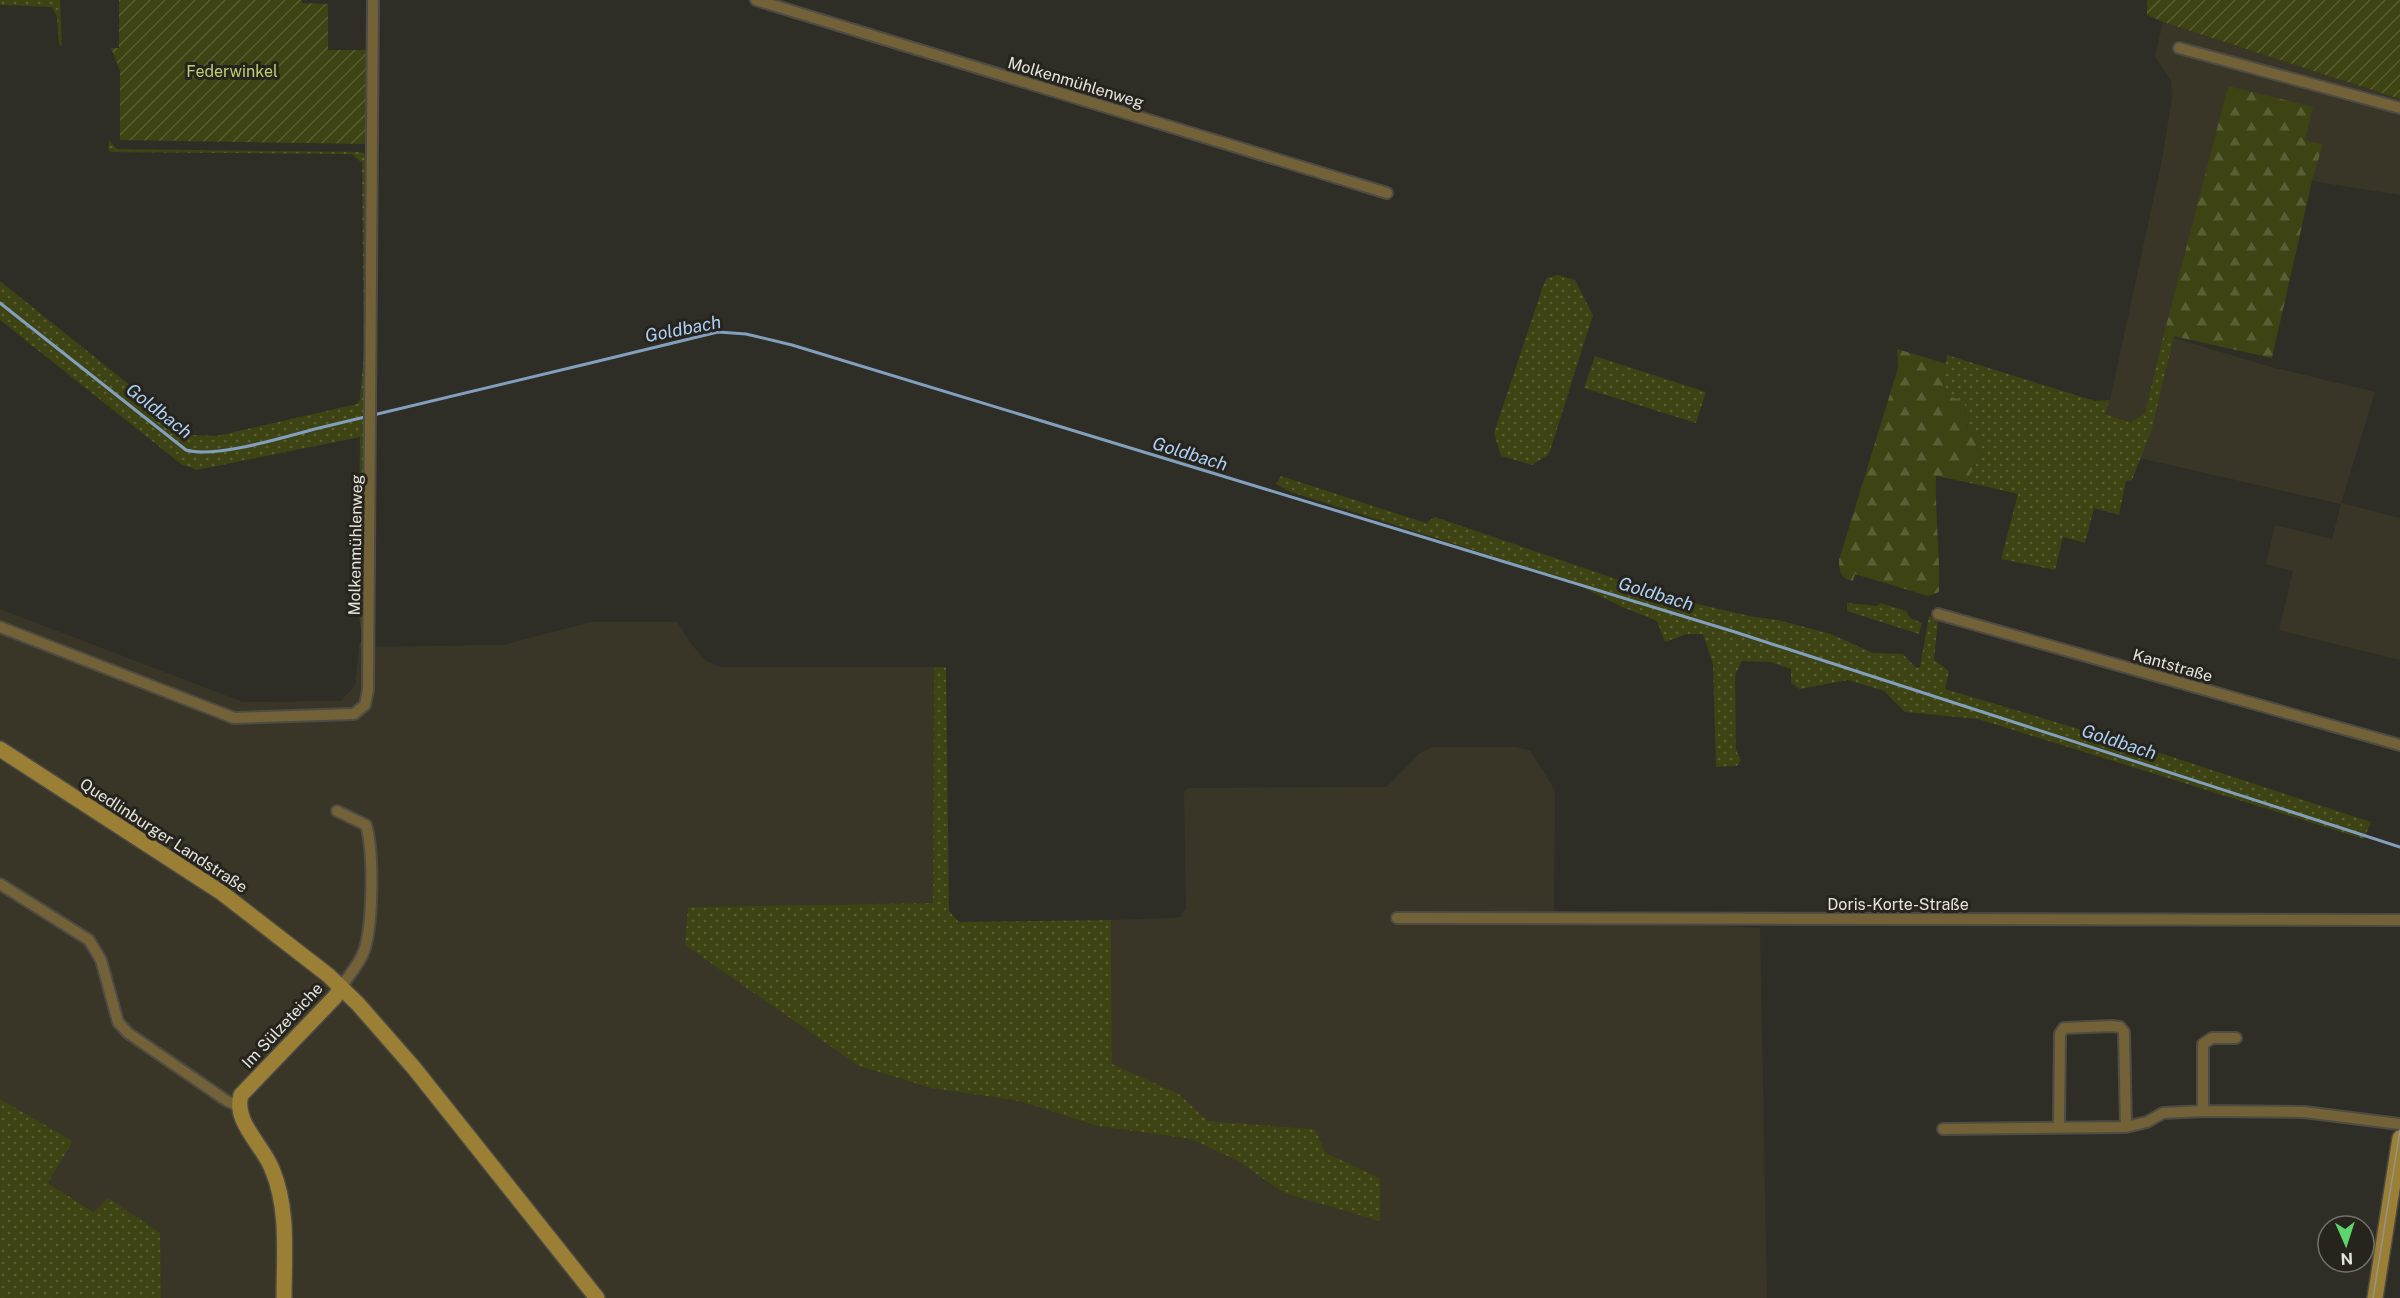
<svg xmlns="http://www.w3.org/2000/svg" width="2400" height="1298" viewBox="0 0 2400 1298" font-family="'Public Sans',sans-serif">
  <defs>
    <pattern id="grass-dots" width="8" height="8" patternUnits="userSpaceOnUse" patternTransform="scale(1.5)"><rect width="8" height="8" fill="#3d4312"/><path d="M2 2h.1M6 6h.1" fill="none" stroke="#595e34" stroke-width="1.8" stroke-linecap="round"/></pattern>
    <pattern id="forest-firs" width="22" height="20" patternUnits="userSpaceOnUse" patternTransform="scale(1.5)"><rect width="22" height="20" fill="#3d4312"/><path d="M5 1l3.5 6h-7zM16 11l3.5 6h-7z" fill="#595e34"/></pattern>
    <pattern id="garden-furrows" width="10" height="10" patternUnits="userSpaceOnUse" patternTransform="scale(1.5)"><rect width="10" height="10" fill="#3d4312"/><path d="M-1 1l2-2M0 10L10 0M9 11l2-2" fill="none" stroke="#595e34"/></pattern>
  </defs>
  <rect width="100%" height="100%" fill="#2f2e26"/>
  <path fill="#393628" d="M2163 22 2400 99V195L2312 181 2323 144 2305 140 2228 87 2164 335 2271 367 2375 392 2341 503 2400 518V660L2279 630 2293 571 2266 564 2275 525 2332 539 2341 504 2131 456 2141 415 2130 422 2105 414 2110 400 2162 160 2172 99 2171 81 2155 56Z
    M0 609 243 702 340 701 355 686 359 647 503 645 591 622H677L692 645 706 661 721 667H934L933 903 689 907 859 1066 931 1088 1019 1101 1097 1126 1191 1139 1238 1161 1284 1193 1380 1178 1326 1153 1315 1129 1208 1121 1179 1094 1112 1064 1111 920 1172 918 1180 917 1186 909 1184 791 1188 788 1387 787 1420 753 1433 747H1516L1530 751 1555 790 1554 909 1563 923 1640 921 1760 928 1767 1298H161L159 1233 95 1212 48 1183 73 1141 0 1099Z"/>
  <path fill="url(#grass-dots)" d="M0 0H60L62 46 59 45 57 17 52 7 0 5Z
    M109 140 117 149 358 152 364 153 368 160 366 508 363 538 366 647H359L362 638 358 608 352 589 359 524 360 437 197 470 181 464 0 320V281L192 435 216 436 357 404 360 399 364 351 362 163 352 154 111 152 108 149Z
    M1558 275 1575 280 1593 315 1549 454 1532 465 1501 456 1494 433 1543 286 1547 278Z
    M2164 334 2174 336 2151 432 2132 480 2126 481 2119 515 2094 508 2085 543 2063 537 2055 570 2001 559 2018 494 1966 482 1979 456 1968 429 1964 401 1947 397 1943 383 1947 355 2095 401 2110 400 2105 414 2130 422 2145 413Z
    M1595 356 1706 392 1696 423 1584 388Z
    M1281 476 1426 523 1435 517 1672 598 1754 617 1778 620 1831 634 1873 653 1903 654 1916 668 1920 667 1929 616 1938 620 1934 660 1949 671 1945 689 2163 754 2371 822 2364 839 1978 719 1905 712 1884 691 1848 680 1800 689 1791 683V669L1770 662 1742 661 1735 675 1736 750 1741 760 1737 766 1716 767 1713 665 1703 634H1687L1665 642 1657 621 1622 607 1568 580 1291 492 1276 484Z
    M1847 603 1877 606 1881 603 1906 611 1910 618 1922 623 1919 634 1847 611Z
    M934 667H946L949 911 959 922 1111 920 1112 1064 1179 1094 1208 1121 1315 1129 1326 1153 1380 1178V1221L1284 1193 1238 1161 1191 1139 1097 1126 1019 1101 931 1088 859 1066 685 945 688 907 933 903Z
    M0 1099 73 1141 48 1183 94 1212 108 1198 160 1233 161 1298H0Z"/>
  <path fill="url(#forest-firs)" d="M2228 86 2313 107 2305 140 2323 144 2312 181 2272 358 2164 334Z
    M1897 349 1947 364 1943 383 1947 396 1964 401 1968 429 1978 433 1979 456 1966 482 1936 476C1935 515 1940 553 1939 592L1928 596 1855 574 1853 581C1841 579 1839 571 1839 560L1898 368Z"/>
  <path fill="url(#garden-furrows)" d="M119 0H302V3L328 4V50H367L366 144 120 140V71L111 48H119Z
    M2147 0H2400V99L2163 22 2147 15Z"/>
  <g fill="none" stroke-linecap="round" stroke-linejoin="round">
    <path stroke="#829fbd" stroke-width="3" d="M0 303 186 450C216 459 287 436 319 428 453 397 585 364 718 332L746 334 792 345 1735 632 2400 847"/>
    <g stroke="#4c4b44" stroke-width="14">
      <path id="street" d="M756 0 1387 193
        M2179 48 2400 108
        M1938 614 2400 745
        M0 627 234 718 354 714 365 705 368 690 373 0
        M337 811 366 825C374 852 373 925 364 951 359 965 349 975 341 987
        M0 884 89 940 101 960 118 1022 128 1033 227 1101 238 1106
        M1397 918 2400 920
        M2203 1111V1044L2212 1038H2236
        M2059 1127 2060 1034 2064 1028 2112 1026 2120 1027 2124 1032 2126 1127
        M1943 1129 2126 1127 2147 1122 2163 1113 2203 1111 2304 1112 2400 1124"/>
    </g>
    <g stroke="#4c4b44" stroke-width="18">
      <path id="secondary" d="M0 749 222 893 328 975 358 1004 414 1068 597 1298
        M284 1298C284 1255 289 1209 272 1169 263 1145 233 1122 241 1095L335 997 341 987
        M2375 1298 2400 1138"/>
    </g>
    <use href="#street" stroke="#736237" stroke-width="10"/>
    <use href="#secondary" stroke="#9a7f35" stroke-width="15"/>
    <path stroke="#95948e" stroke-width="1.5" d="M2373 1298 2400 1130"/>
  </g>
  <g text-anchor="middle" stroke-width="6" stroke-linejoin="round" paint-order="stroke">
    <g font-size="16" fill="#c0ce75" stroke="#26241c">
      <text x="232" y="77">Federwinkel</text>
    </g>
    <g font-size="16" fill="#e5e4df" stroke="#26241c">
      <text transform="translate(1076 82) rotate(17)" y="6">Molkenmühlenweg</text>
      <text transform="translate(355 545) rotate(-89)" y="6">Molkenmühlenweg</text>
      <text transform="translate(2173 665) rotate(16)" y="6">Kantstraße</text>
      <text transform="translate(164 835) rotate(33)" y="6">Quedlinburger Landstraße</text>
      <text x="1898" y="910">Doris-Korte-Straße</text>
      <text transform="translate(282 1025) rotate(-47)" y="6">Im Sülzeteiche</text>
    </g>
    <g font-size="18" font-style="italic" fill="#acd0f8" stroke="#26241c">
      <text transform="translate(683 329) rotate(-11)" y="6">Goldbach</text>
      <text transform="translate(159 411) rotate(38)" y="6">Goldbach</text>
      <text transform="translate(1190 454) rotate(17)" y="6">Goldbach</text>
      <text transform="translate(1656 594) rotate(17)" y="6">Goldbach</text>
      <text transform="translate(2119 742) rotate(18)" y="6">Goldbach</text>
    </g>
  </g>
  <g transform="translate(2346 1244) rotate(177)"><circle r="28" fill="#26241c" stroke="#72716a" stroke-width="1.5"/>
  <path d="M0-4.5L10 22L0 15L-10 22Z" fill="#5dd56c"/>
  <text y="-9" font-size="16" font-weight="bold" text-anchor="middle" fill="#e5e4df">N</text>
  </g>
</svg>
